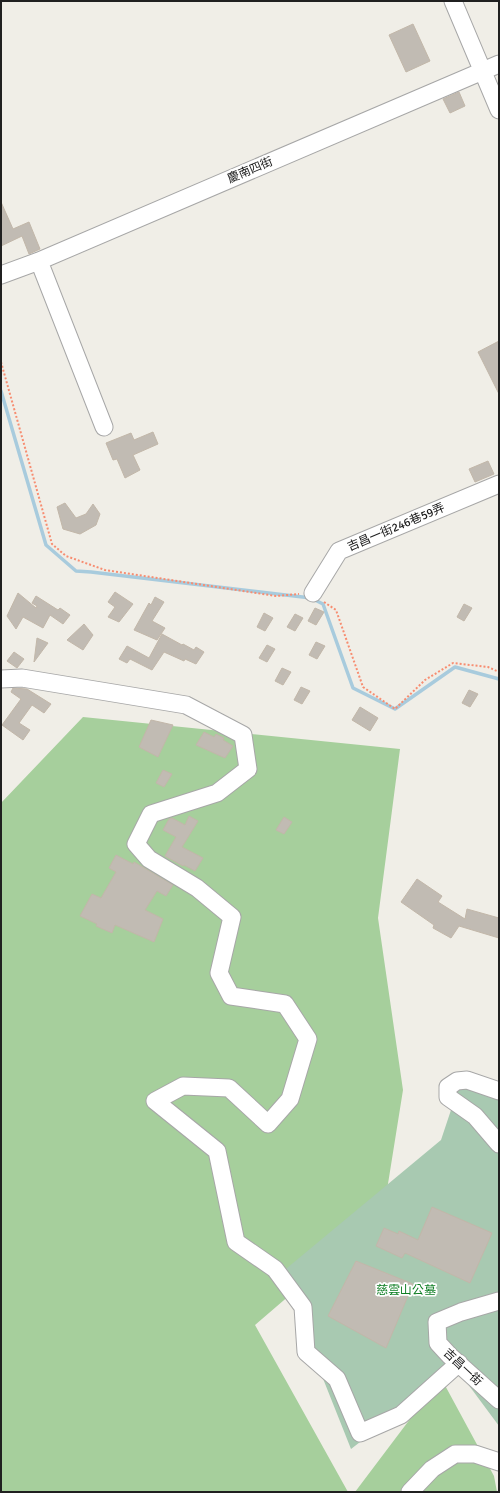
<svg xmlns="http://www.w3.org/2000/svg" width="500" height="1493" viewBox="0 0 500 1493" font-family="Signika,'Noto Sans TC',sans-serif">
  <rect width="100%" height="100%" fill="#f0eee7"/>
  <path fill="#a6cf9c" d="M83 717 400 749 378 918 403 1090 383 1215 255 1325 348 1492H1V803Z
    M441 1378 494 1476 497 1492H355Z"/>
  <path fill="#a8c9b1" d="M463 1074 499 1092V1426L456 1368 351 1449 281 1273 441 1140Z"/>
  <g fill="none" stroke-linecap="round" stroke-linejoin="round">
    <path stroke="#a8cbdd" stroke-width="3.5" d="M1 391 46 545 76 571 91 572 311 598 323 604 353 688 395 709 455 667 499 679"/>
  </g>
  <path fill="#c1bbb3" stroke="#c2b7a9" d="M413 24 430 61 406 72 389 35Z
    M459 92 465 106 450 113 443 99Z
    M1 202 13 229 29 222 40 249 29 254 22 236 1 246Z
    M499 341V394L478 352Z
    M153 432 158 444 133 455 140 470 125 478 117 459 113 460 106 443 131 433 134 440Z
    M488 461 494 474 475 482 469 469Z
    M65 503 76 518 86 514 93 504 100 514 96 525 80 534 63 529 57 507Z
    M115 592 133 604 119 622 108 617 115 607 108 602Z
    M18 593 36 608 37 606 32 603 36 596 58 610 60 608 70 615 63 624 50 615 43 628 23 617 16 629 7 616Z
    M155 597 164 602 152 621 165 628 157 640 134 630 149 603 151 605Z
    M464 604 472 608 464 621 457 617Z
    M315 608 324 612 316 625 308 621Z
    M264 613 273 618 265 631 257 627Z
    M295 614 303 618 295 631 287 627Z
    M84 624 93 635 83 650 67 640Z
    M162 634 182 645 183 644 194 650 196 647 204 652 196 664 185 659 184 661 164 652 152 670 130 659 127 663 119 659 127 646 149 658Z
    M37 638 48 643 34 662Z
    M316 642 325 646 317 659 309 655Z
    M267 645 275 649 267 662 259 658Z
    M14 652 24 659 17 668 7 661Z
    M282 668 291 672 283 685 275 681Z
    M301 687 310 691 302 704 294 700Z
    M13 688 27 689 51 704 44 713 32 705 19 723 30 730 23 740 2 725 21 699 11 692Z
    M469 690 478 694 470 707 462 703Z
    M360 707 378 718 370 731 352 720Z
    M151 720 173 725 158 757 139 747Z
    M204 732 214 737 216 734 224 738 223 740 233 746 225 758 196 745Z
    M163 770 172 774 164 787 156 783Z
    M189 816 198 821 182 847 203 858 195 871 184 865 183 866 165 856 176 837 163 830 169 819 172 818 185 825Z
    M284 817 292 822 284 834 276 830Z
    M116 855 133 864 134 862 173 885 166 896 157 891 145 910 163 919 154 942 115 925 112 933 96 926 97 924 80 916 92 894 101 898 116 872 109 868Z
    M417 879 442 896 438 902 465 919 467 909 499 918V938L459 926 451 938 433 928 434 925 401 902Z
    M432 1207 492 1233 470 1283 405 1253 402 1258 376 1246 384 1228 398 1234 399 1231 418 1240Z
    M356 1261 413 1284 386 1348 328 1316Z"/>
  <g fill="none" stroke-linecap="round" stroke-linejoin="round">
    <g stroke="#a7a7a7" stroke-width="19">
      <path id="minor" d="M453 1 499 110
        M39 261 104 427
        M1 275 39 261 499 64
        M313 593 339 551 499 484
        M1 679 22 678 186 705 243 735 248 769 217 793 151 814 136 844 149 859 197 888 232 917 219 973 231 996 285 1004 308 1039 290 1099 268 1124 229 1088 183 1086 155 1101 217 1151 236 1242 275 1269 303 1307 306 1352 337 1379 360 1433 401 1415 459 1363
        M499 1091 467 1080 457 1081 448 1087V1097L475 1116 499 1144
        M499 1301 461 1312 437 1322 438 1343 450 1356 499 1400
        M410 1492 432 1469 455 1454H475L499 1462"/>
    </g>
    <path stroke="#f78d71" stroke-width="2" stroke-dasharray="2 2" stroke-linecap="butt" d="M1 362 52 544 66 556 105 570 276 596 299 594
      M324 602 336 610 363 687 395 709 425 680 453 663 488 667 499 672"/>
    <use href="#minor" stroke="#fff" stroke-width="17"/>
  </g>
  <g text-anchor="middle" stroke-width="3.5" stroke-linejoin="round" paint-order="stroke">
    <g font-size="12" fill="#202020" stroke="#fff">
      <text transform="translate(250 170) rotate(-23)" y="4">慶南四街</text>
      <text transform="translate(396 527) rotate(-23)" y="4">吉昌一街246巷59弄</text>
      <text transform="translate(463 1367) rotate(43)" y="4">吉昌一街</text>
    </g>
    <g font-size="12" fill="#0e7e23" stroke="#fff">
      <text x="406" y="1294">慈雲山公墓</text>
    </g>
  </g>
  <rect width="500" height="1493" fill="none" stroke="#202020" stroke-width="4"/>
</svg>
